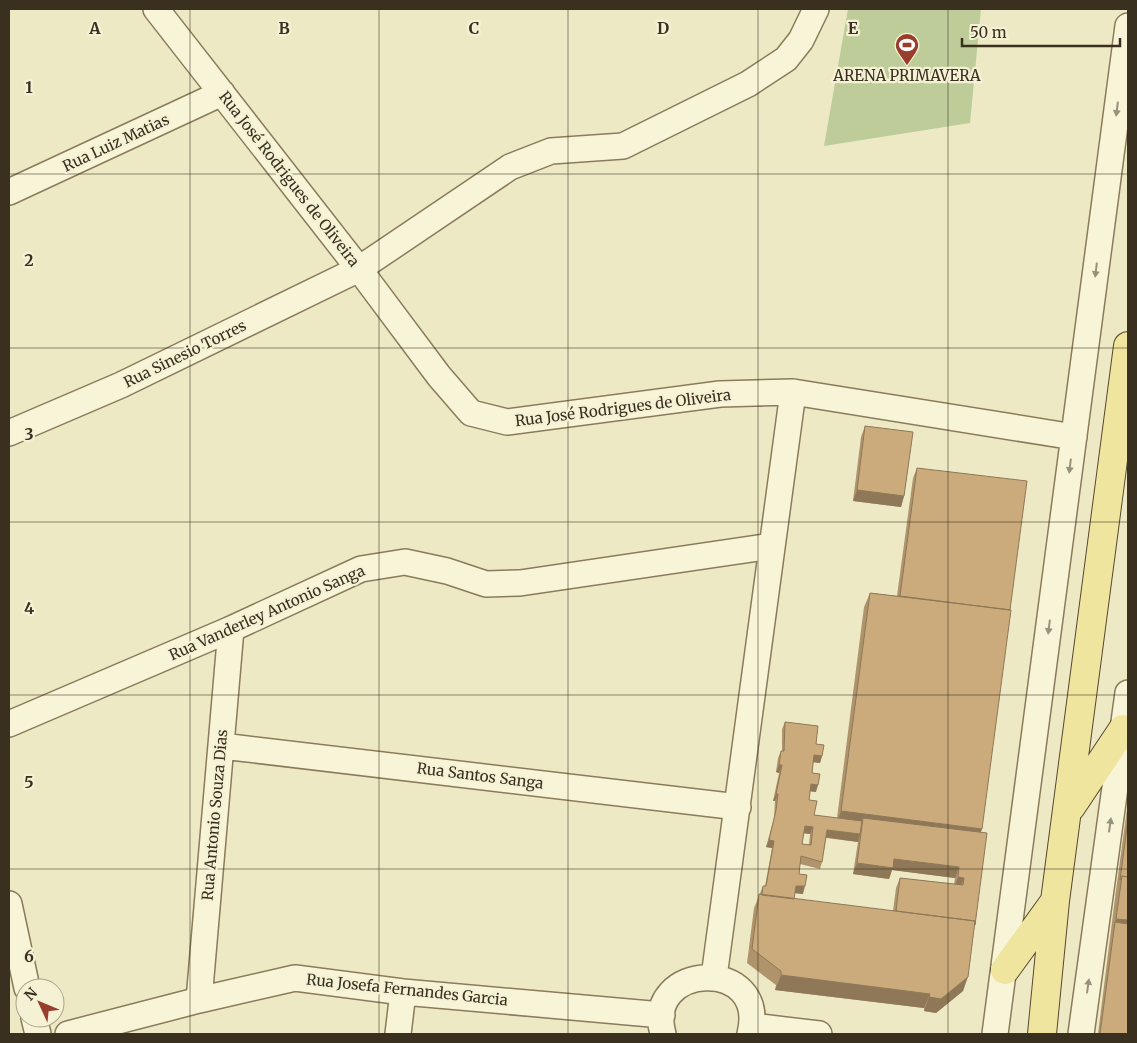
<svg xmlns="http://www.w3.org/2000/svg" width="1137" height="1043" viewBox="0 0 1137 1043" font-family="Merriweather,serif">
  <rect width="100%" height="100%" fill="#eee9c5"/>
  <path fill="#bdcc99" d="M848 9H981L970 123 824 146Z"/>
  <g fill="none" stroke-linecap="round" stroke-linejoin="round">
    <g stroke="#897b5b" stroke-width="28">
      <path id="minor" d="M156 9 359 269 439 376 471 413 507 422 720 394 793 392 1074 437
        M9 192 222 93
        M9 433 121 385 359 269 510 167 551 151 623 146 748 84 786 59 801 40 816 9
        M9 724 231 629 361 569 405 562 447 571 486 584 520 583 772 546
        M222 746 738 807
        M9 904 27 988
        M714 977 793 392
        M199 1000 231 629
        M34 1018 38 1034
        M752 1026 819 1034
        M68 1034 199 1000 295 978 403 992 662 1015
        M398 1034 403 992
        M663 1034C643 962 769 956 750 1034
        M995 1034 1128 26
        M1081 1034 1128 693"/>
    </g>
    <g stroke="#57482f" stroke-width="30">
      <path id="major" d="M1071 807 1123 729
        M1005 970 1055 901
        M1042 1034 1055 901 1128 346"/>
    </g>
    <use href="#minor" stroke="#f8f4d8" stroke-width="25"/>
    <use href="#major" stroke="#f0e59e" stroke-width="28"/>
  </g>
  <path fill="#af936b" fill-rule="evenodd" d="M865 426 904 496 901 507 853 501 861 437Z
    M917 468 981 832 963 991 936 1013 924 1011V1008L775 990 776 985 747 963 754 908 763 886H765L772 848 766 847 774 818 775 801H773L779 773 776 772 778 758 781 751H782V729L785 722 816 744 822 756 820 763 813 762 812 773 816 792 810 791 809 800 814 815 837 818 864 607 870 593 897 596 913 478ZM804 833 810 834 809 845 802 844ZM826 838 858 842 853 874 889 879 892 870 955 878 954 884 900 878 896 888 893 911 794 899 795 893 803 894 799 874 800 864 820 869 822 862Z
    M1128 802V1034H1098L1116 890Z"/>
  <path fill="#8e7857" d="M857 490 904 496 901 507 853 501Z
    M814 755 822 756 820 763 812 762Z
    M779 765H782L779 773 776 772Z
    M811 784 818 785 816 792 808 791Z
    M776 794H778L775 801H773Z
    M841 811 982 829 977 843 863 818 859 828 836 826Z
    M805 826 813 827 810 834 802 833Z
    M827 830 860 834 858 842 824 837Z
    M769 840 774 841 772 848 766 847Z
    M894 859 959 867 955 878 892 870 889 879 853 874 857 863Z
    M958 877 964 878 960 889 954 888Z
    M796 886H805L803 894 794 893Z
    M1116 919 1128 920V935L1115 922 1111 933Z
    M781 975 930 994 924 1008 775 990Z
    M968 977 963 991 936 1013 924 1011 929 997Z"/>
  <path fill="#cbab7c" stroke="#8e7857" fill-rule="evenodd" d="M865 426 913 432 904 496 857 490Z
    M917 468 1027 481 1010 610 900 596Z
    M870 593 1011 610 982 829 841 811Z
    M785 722 818 726 816 744 824 745 822 756 814 755 812 773 820 774 818 785 811 784 809 800 817 801 814 815 862 821 860 834 827 830 822 862 801 856 799 874 807 875 805 886H796L794 899 762 895 763 886H766L774 841 769 840 776 810 778 794H776L782 765H779L781 751H784ZM805 826 813 827 811 845 802 844Z
    M863 818 987 833 975 925V921L896 911 900 878 963 885 964 878 958 877 959 867 894 859 893 868 857 863Z
    M1128 820V877L1122 876 1120 880Z
    M1122 876 1128 877V920L1116 919Z
    M759 894 975 921 968 977 941 999 929 997 930 994 781 975V971L752 949Z
    M1115 922 1128 924V1034H1100Z"/>
  <defs><path id="oneway-solid" d="M-6-.8H1V-3.2L6.5 0L1 3.2V.8H-6Z" transform="scale(1.25)"/></defs>
  <g fill="#98927c">
    <use href="#oneway-solid" transform="translate(1117 109) rotate(97)"/>
    <use href="#oneway-solid" transform="translate(1096 270) rotate(97)"/>
    <use href="#oneway-solid" transform="translate(1070 466) rotate(97)"/>
    <use href="#oneway-solid" transform="translate(1049 627) rotate(97)"/>
    <use href="#oneway-solid" transform="translate(1110 825) rotate(-82)"/>
    <use href="#oneway-solid" transform="translate(1088 986) rotate(-82)"/>
  </g>
  <path fill="none" stroke="#39301f" stroke-width="1" stroke-opacity="0.55" d="M190 9V1034M379 9V1034M568 9V1034M758 9V1034M948 9V1034M9 174H1128M9 348H1128M9 522H1128M9 695H1128M9 869H1128"/>
  <defs>
    <g id="stadium-pin" transform="scale(1.25)"><path d="M0 17L-7.5 6A9.5 9.5 0 1 1 7.5 6Z" fill="#973e2c" stroke="#f5f1d5"/><path d="M0-5a6.5 5 0 1 0 0 10a6.5 5 0 1 0 0-10ZM-3.5-1.8h7v3.6h-7Z" fill="#fff"/></g>
  </defs>
  <g fill-rule="evenodd">
    <use href="#stadium-pin" x="907" y="45"/>
  </g>
  <g text-anchor="middle" stroke-width="4.5" stroke-linejoin="round" paint-order="stroke">
    <g font-size="15" fill="#39301f" stroke="#f5f1d5">
      <text x="907" y="81">ARENA PRIMAVERA</text>
    </g>
    <g font-size="15" fill="#39301f" stroke="#f5f1d5">
      <text transform="translate(116 143) rotate(-25)" y="5">Rua Luiz Matias</text>
      <text transform="translate(289 179) rotate(52)" y="5">Rua José Rodrigues de Oliveira</text>
      <text transform="translate(185 354) rotate(-26)" y="5">Rua Sinesio Torres</text>
      <text transform="translate(623 408) rotate(-7)" y="5">Rua José Rodrigues de Oliveira</text>
      <text transform="translate(267 613) rotate(-24)" y="5">Rua Vanderley Antonio Sanga</text>
      <text transform="translate(480 776) rotate(7)" y="5">Rua Santos Sanga</text>
      <text transform="translate(215 815) rotate(-85)" y="5">Rua Antonio Souza Dias</text>
      <text transform="translate(407 990) rotate(6)" y="5">Rua Josefa Fernandes Garcia</text>
    </g>
  </g>
  <g font-size="16" text-anchor="middle" font-weight="bold" fill="#39301f" stroke="#f5f1d5" stroke-width="4.5" stroke-linejoin="round" paint-order="stroke">
    <text x="95" y="34">A</text>
    <text x="284" y="34">B</text>
    <text x="474" y="34">C</text>
    <text x="663" y="34">D</text>
    <text x="853" y="34">E</text>
    <text x="29" y="93">1</text>
    <text x="29" y="266">2</text>
    <text x="29" y="440">3</text>
    <text x="29" y="614">4</text>
    <text x="29" y="788">5</text>
    <text x="29" y="962">6</text>
  </g>
  <rect width="1137" height="1043" fill="none" stroke="#39301f" stroke-width="20"/>
  <g transform="translate(40 1003) rotate(314)"><circle r="24" fill="#f5f1d5" stroke="#aaa48c"/>
  <path d="M0-4L9 19L0 12L-9 19Z" fill="#973e2c"/>
  <text y="-8" font-size="14" font-weight="bold" text-anchor="middle" fill="#39301f">N</text>
  </g>
  <path d="M962 38v8h158v-8" fill="none" stroke="#39301f" stroke-width="2.5"/>
  <text x="970" y="38" font-size="15" fill="#39301f" stroke="#f5f1d5" stroke-width="4" paint-order="stroke">50 m</text>
</svg>
